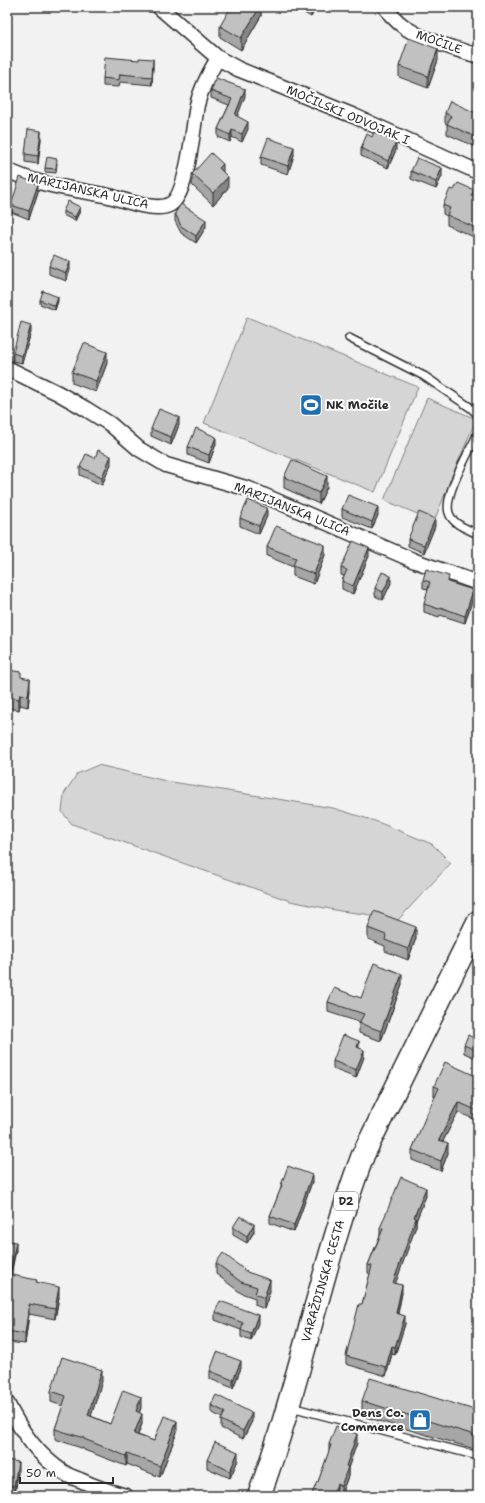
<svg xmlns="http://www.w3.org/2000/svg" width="485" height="1503" viewBox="0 0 485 1503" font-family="'Shantell Sans',sans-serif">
  <rect width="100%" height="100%" fill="#f2f2f2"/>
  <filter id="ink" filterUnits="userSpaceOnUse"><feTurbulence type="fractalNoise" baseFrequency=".025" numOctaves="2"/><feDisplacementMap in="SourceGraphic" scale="8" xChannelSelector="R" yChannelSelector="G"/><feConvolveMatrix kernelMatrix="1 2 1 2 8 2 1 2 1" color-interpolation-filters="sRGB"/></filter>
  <g filter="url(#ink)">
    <path fill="#d5d5d5" stroke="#808080" d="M247 317 418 387 375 492 204 423Z
      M427 398 476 419 434 521 384 500Z
      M98 765 166 781 333 808 375 821 432 844 451 863 396 922 365 914 340 911 290 901 72 824 62 812 64 794 77 774Z"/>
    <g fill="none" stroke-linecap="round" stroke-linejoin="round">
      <g stroke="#2b2b2b" stroke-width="10">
        <path id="service" d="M349 338 424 376 471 408 478 415
          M478 433C470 451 443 495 449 513 453 525 468 529 478 534
          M291 1407 478 1456"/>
      </g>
      <g stroke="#2b2b2b" stroke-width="17">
        <path id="minor" d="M159 7 218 58 238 69 354 116 478 172
          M385 7C406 39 444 44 478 56
          M7 170C39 186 75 189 109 196 124 200 155 212 169 205 188 197 193 126 197 105 201 88 209 73 218 58
          M7 368 58 393 86 409 110 424 139 449 166 465 249 489 415 561 478 583
          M7 1403C20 1430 37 1455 63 1472 68 1476 74 1478 80 1480 95 1487 110 1492 126 1496"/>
      </g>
      <g stroke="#2b2b2b" stroke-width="25">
        <path id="primary" d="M259 1496C300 1384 321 1266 363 1155L478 922"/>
      </g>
      <use href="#service" stroke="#fff" stroke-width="7"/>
      <use href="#minor" stroke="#fff" stroke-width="14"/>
      <use href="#primary" stroke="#fff" stroke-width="22"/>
    </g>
    <path fill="#a6a6a6" stroke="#2b2b2b" d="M261 7V16L241 50 220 37V26Z
      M294 7H317L311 17Z
      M438 60 428 88 399 77V66Z
      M153 67 152 85 120 82 119 87 103 86V78Z
      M211 91 245 96 237 116 248 129 242 142 232 137 230 142 218 137V129L229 105 211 98Z
      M445 113 478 114V148L447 134V124L445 123Z
      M41 139 38 164 25 162V154Z
      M361 148 396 150 388 168 361 156Z
      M294 155 288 174 261 165V157Z
      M57 163 56 173 45 172V168Z
      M411 171 442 176 436 189 411 179Z
      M223 172 228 188 213 205 192 185V174Z
      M454 190 478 199V239L447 225V216L443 214V205Z
      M38 192 29 219 11 212V205Z
      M63 211H80L75 221 63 215Z
      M175 213 206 227 196 243 181 233 175 221Z
      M49 266 70 270 66 281 49 274Z
      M40 300 58 301 55 310 40 304Z
      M31 332 22 363 13 361V353Z
      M107 363 96 392 72 383V372Z
      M179 425 171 445 151 436V429Z
      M216 444 209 463 188 455V447Z
      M95 458 111 464 102 485 80 475V467Z
      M284 477 327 487 319 504 284 488Z
      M342 509 378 515 372 529 342 517Z
      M267 516 259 534 240 526V518Z
      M435 526 424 553 408 546V539Z
      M267 547 325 555 314 584 293 576V567L267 556Z
      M369 556 353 594 342 589V581L344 576 341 575V568Z
      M423 580 449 582 473 598 465 623 440 615 439 617 424 612V604L428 589 423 588Z
      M391 583 383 600 375 596V588Z
      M7 670 21 677 30 690 28 707 20 705 19 710 7 708Z
      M368 928 416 938 408 960 385 951V946L368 939Z
      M402 984 381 1041 359 1033V1022L328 1012V1002L361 998Z
      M478 993V1008L475 1007V1000Z
      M478 1040V1059L464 1053V1045Z
      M359 1048 364 1057 356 1078 333 1069V1061Z
      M478 1077V1121L458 1112 443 1141 448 1153 441 1171 412 1160V1150L435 1096H434V1086Z
      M312 1182 294 1232 270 1223V1216L281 1188V1185Z
      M426 1196 416 1221V1226L395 1283 402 1293 398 1314 405 1324 395 1355 392 1354 386 1376 346 1364V1356L362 1304 370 1274 368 1273V1265L380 1235V1228Z
      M233 1227 254 1232 247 1243 233 1235Z
      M7 1241 16 1250 11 1274H7Z
      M216 1263 270 1291 264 1309 255 1305V1298L241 1293 216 1274Z
      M7 1274 37 1282 59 1297 55 1319 29 1314 25 1344 7 1342Z
      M215 1312 258 1323 251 1341 241 1337V1330L215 1320Z
      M241 1368 233 1388 210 1379V1371Z
      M102 1381 91 1416 110 1424 141 1408 139 1413 142 1424 138 1435 154 1441 177 1432 160 1477 127 1464 126 1466 84 1450V1449L55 1439V1429L63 1406 51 1402V1391Z
      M362 1401 478 1411V1450L362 1416Z
      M211 1405 252 1421 243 1439 221 1428V1420L222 1418 211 1412Z
      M357 1443 348 1468V1476L341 1495 337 1493 318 1482 329 1453V1444Z
      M7 1460 18 1473 15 1496H7Z
      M207 1460H238L230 1478 207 1468Z"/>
    <path fill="#878787" stroke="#2b2b2b" d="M260 7H261V16L241 50V38Z
      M312 7H317L311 17V9Z
      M438 49V60L428 88V76Z
      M153 59V67L152 85V77Z
      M245 89V96L235 123V115Z
      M248 122V129L242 142V134Z
      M232 130V137L230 142V135Z
      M41 131V139L38 164V156Z
      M396 142V150L388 168V161Z
      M294 147V155L288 174V166Z
      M223 164V175L219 168Z
      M442 168V176L436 189V182Z
      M228 177V188L213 205V193Z
      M38 184V192L29 219V211Z
      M474 190V199L471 196Z
      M80 207V211L75 221V217Z
      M206 220V227L196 243V236Z
      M70 262V270L66 281V273Z
      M58 297V301L55 310V306Z
      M31 325V332L22 363V356Z
      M107 352V363L96 392V381Z
      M179 417V425L171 445V437Z
      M216 437V444L209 463V455Z
      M111 456V464L102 485V477Z
      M327 476V487L319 504V493Z
      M378 507V515L372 529V522Z
      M267 508V516L259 534V526Z
      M435 519V526L424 553V545Z
      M325 545V555L314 584V574Z
      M369 548V556L353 594V586Z
      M391 576V583L383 600V592Z
      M473 590V598L465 623V616Z
      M30 679V690L28 707V696Z
      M20 694V705L19 710V699Z
      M416 927V938L408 960V949Z
      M402 974V984L381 1041V1031Z
      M359 1041V1048L357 1047Z
      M364 1050V1057L356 1078V1070Z
      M458 1102V1112L439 1149V1140Z
      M448 1143V1153L441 1171V1161Z
      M312 1175V1182L294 1232V1225Z
      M426 1188V1196L416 1221V1226L393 1291V1283L414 1217Z
      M254 1224V1232L247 1243V1236Z
      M16 1242V1250L11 1274V1267Z
      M270 1280V1291L264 1309V1298Z
      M402 1285V1293L396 1321V1313Z
      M59 1287V1297L55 1319V1309Z
      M29 1304V1314L25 1344V1334Z
      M258 1315V1323L251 1341V1334Z
      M405 1316V1324L395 1355V1347Z
      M392 1346V1354L386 1376V1367Z
      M241 1361V1368L233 1388V1380Z
      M102 1370V1381L88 1426V1415Z
      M141 1397V1408L136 1422V1411Z
      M252 1413V1421L243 1439V1431Z
      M142 1414V1424L134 1444V1434Z
      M177 1421V1432L160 1477V1466Z
      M357 1434V1443L348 1468V1476L341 1495V1486L346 1466Z
      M238 1452V1460L230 1478V1471Z
      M127 1453V1464L126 1466V1456Z
      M18 1462V1473L14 1496V1486Z
      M337 1484V1493L335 1496H332Z"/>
    <path fill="#c1c1c1" stroke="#2b2b2b" d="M231 7H260L241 38 220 26Z
      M307 7H312L311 9Z
      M409 38 438 49 428 76 399 66Z
      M105 57 139 60V58L153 59 152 77 120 74 119 80 103 78Z
      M216 78 245 89 235 115 248 122 242 134 232 130 230 135 218 129 232 99 211 91Z
      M450 101 478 114V138L447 124 451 116 445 113Z
      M28 129 41 131 38 156 25 154Z
      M374 132 396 142 388 161 361 148 367 134 372 137Z
      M268 138 294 147 288 166 261 157Z
      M211 153 223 164 219 168 228 177 213 193 192 174Z
      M47 157 57 159 56 169 45 168Z
      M417 158 442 168 436 182 411 171Z
      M20 177 38 184 29 211 11 205Z
      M458 183 474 190 471 196 478 199V229L447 215 450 208 443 205 450 189 454 190Z
      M68 201 80 207 75 217 63 211Z
      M181 204 206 220 196 236 181 226 175 213Z
      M54 255 70 262 66 273 49 266Z
      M43 291 58 297 55 306 40 300Z
      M21 322 31 325 22 356 13 353Z
      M84 343 107 352 96 381 72 372Z
      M159 409 179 417 171 437 151 429Z
      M196 428 216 437 209 455 188 447Z
      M98 450 111 456 102 477 80 467 86 454 95 458Z
      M292 460 327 476 319 493 284 477Z
      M348 495 378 507 372 522 342 509Z
      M248 500 267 508 259 526 240 518Z
      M419 512 435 519 424 545 408 539Z
      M276 526 325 545 314 574 293 566 296 558 267 547Z
      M353 541 369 548 353 586 342 581 347 570 341 568Z
      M426 569 449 576 448 582 473 590 465 616 440 607 439 609 424 604 430 582 423 580Z
      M382 572 391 576 383 592 375 588Z
      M7 670 21 672V677L30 679 28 696 20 694 19 699 7 697Z
      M374 911 416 927 408 949 385 940 386 935 368 928Z
      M374 963 402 974 381 1031 359 1023 364 1014 328 1002 334 988 361 998Z
      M478 993V1001L475 1000Z
      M343 1035 359 1041 357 1047 364 1050 356 1070 333 1061Z
      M468 1035 478 1040V1051L464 1045Z
      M445 1062 478 1077V1111L458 1102 439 1140 448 1143 441 1161 412 1150 425 1118 439 1088 434 1086Z
      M288 1166 312 1175 294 1225 270 1216 282 1185H281Z
      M401 1177 426 1188 414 1217 416 1218 393 1283 402 1285 396 1313 405 1316 395 1347 392 1346 386 1367 346 1356 359 1304H362L372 1266 368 1265 383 1229 380 1228Z
      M240 1216 254 1224 247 1236 233 1227Z
      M7 1241 16 1242 11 1267 7 1266Z
      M223 1253 247 1272 270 1280 264 1298 255 1294 257 1287 241 1282 216 1263Z
      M7 1274 37 1280 36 1282 59 1287 55 1309 29 1304 25 1334 7 1331Z
      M220 1301 258 1315 251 1334 241 1330 243 1323 215 1312Z
      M217 1352 241 1361 233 1380 210 1371Z
      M62 1357 102 1370 88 1415 110 1424 123 1390 141 1397 136 1411 142 1414 134 1434 154 1441 164 1416 177 1421 160 1466 127 1453 126 1456 84 1439V1438L55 1429 66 1396 51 1391Z
      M370 1378 478 1411V1436L362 1401Z
      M216 1395 252 1413 243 1431 221 1420 225 1412 211 1405Z
      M336 1426 357 1434 346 1466 348 1467 341 1486 337 1484 332 1496H311L317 1482H318L331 1445 329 1444Z
      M215 1442 238 1452 230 1471 207 1460Z
      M7 1460 18 1462 14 1486 7 1485Z"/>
  </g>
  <defs>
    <g id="stadium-square" transform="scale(1.15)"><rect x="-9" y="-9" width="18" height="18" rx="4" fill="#1f6fb2" stroke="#fff"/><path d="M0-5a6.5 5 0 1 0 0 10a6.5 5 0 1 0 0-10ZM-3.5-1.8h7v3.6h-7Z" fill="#fff"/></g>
    <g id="shop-square" transform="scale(1.15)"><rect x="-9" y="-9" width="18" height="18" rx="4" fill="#1f6fb2" stroke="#fff"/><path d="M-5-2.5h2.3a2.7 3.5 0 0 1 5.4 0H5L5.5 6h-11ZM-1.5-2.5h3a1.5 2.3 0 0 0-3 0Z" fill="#fff"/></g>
  </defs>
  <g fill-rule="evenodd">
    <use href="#stadium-square" x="311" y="405"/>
    <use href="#shop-square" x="420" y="1420"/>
  </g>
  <g text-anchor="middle" stroke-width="4" stroke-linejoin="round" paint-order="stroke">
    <rect fill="#fff" stroke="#6b6b6b" stroke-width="1" x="334" y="1192" width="24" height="18" rx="3"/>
    <g font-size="11" font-weight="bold" fill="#2b2b2b">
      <text x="346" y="1205">D2</text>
    </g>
    <g font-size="12" fill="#2b2b2b" stroke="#fff">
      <text transform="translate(439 42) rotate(20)" y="4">MOČILE</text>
      <text transform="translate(348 115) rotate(23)" y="4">MOČILSKI ODVOJAK I</text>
      <text transform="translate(88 191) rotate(13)" y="4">MARIJANSKA ULICA</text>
      <text transform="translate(292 509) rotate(22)" y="4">MARIJANSKA ULICA</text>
      <text transform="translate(323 1281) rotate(-74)" y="4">VARAŽDINSKA CESTA</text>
    </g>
    <g font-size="12" font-weight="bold" fill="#2b2b2b" stroke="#fff" text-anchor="start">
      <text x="326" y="409">NK Močile</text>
      <text x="404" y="1417" text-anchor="end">Dens Co.<tspan x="404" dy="14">Commerce</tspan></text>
    </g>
  </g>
  <rect width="485" height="1503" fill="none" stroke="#fff" stroke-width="24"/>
  <rect x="12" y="12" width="461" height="1479" fill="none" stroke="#2b2b2b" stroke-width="1.5" filter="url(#ink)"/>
  <path d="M20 1477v6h93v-6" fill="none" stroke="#2b2b2b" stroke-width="2"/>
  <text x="26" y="1477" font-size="12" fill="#2b2b2b" stroke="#ffffff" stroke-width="3" paint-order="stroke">50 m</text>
</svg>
